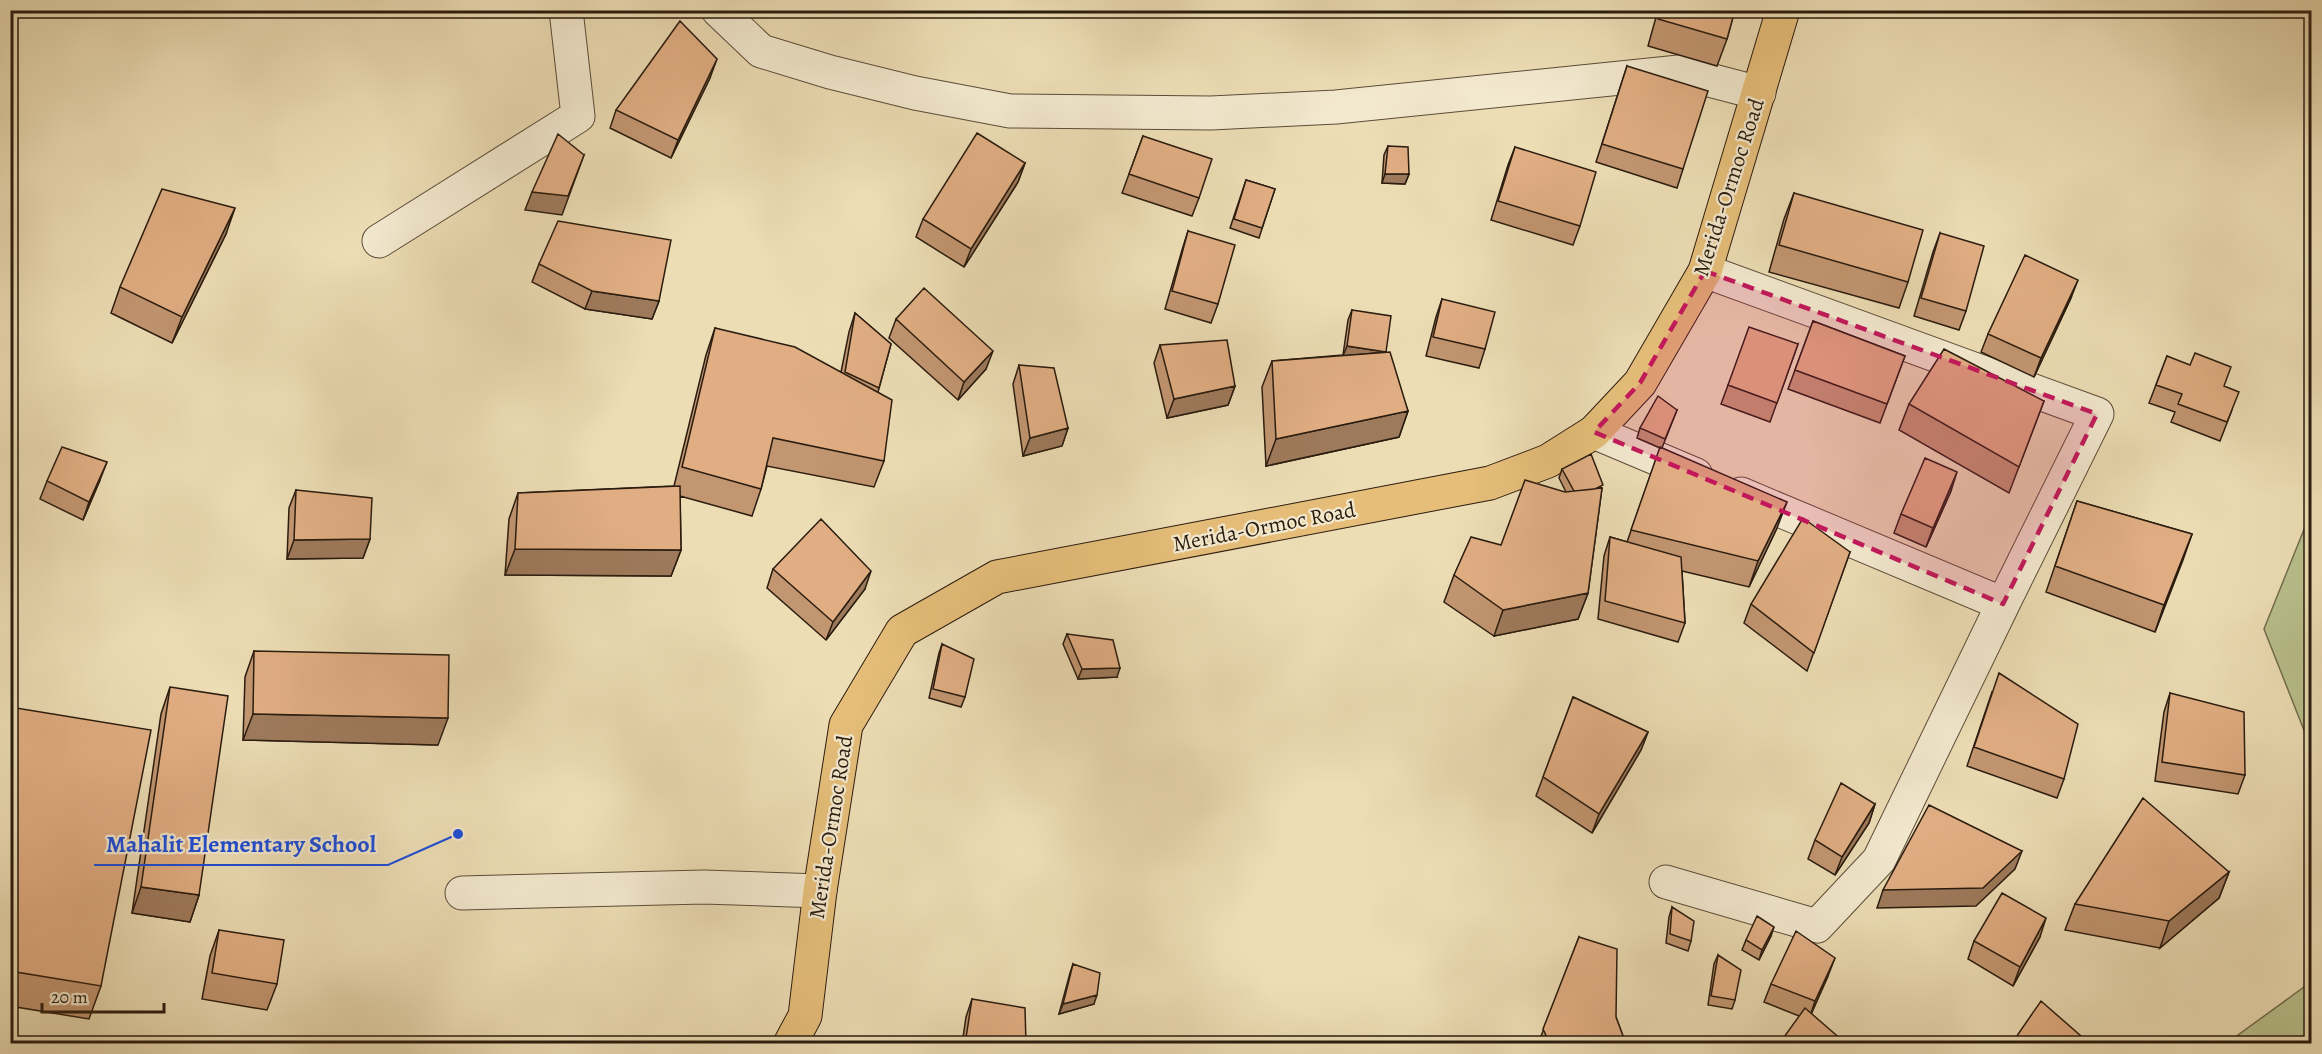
<svg xmlns="http://www.w3.org/2000/svg" width="2322" height="1054" viewBox="0 0 2322 1054" font-family="Alegreya,serif">
  <rect width="100%" height="100%" fill="#edddb5"/>
  <filter id="stains"><feTurbulence type="fractalNoise" baseFrequency=".00333" numOctaves="4"/><feColorMatrix values="0 0 0 0 .2 0 0 0 0 .09 0 0 0 0 .02 0 0 0 .5 -.17"/></filter>
  <radialGradient id="worn" r=".72"><stop offset=".6" stop-color="#630" stop-opacity="0"/><stop offset="1" stop-color="#630" stop-opacity=".3"/></radialGradient>
  <path fill="#b9c08d" stroke="#726e4e" stroke-width="1.5" d="M2311 512V748L2264 629Z
    M2311 982V1043H2227Z"/>
  <g fill="none" stroke-linecap="round" stroke-linejoin="round">
    <g stroke="#5b4c38" stroke-width="35">
      <path id="minor" d="M718 10 761 51 830 72 915 93 1010 111 1211 113 1336 107 1679 72 1759 93
        M379 241 578 116 566 10
        M1705 271 2097 414 2003 604
        M1594 432 1696 475
        M1666 882 1817 926 1879 860 2003 604 1741 494
        M462 893 704 887 820 891"/>
    </g>
    <g stroke="#2a1c0f" stroke-width="35">
      <path id="highway" d="M790 1044 805 1016 820 891 846 725 902 631 997 577 1490 483 1548 461 1594 432 1640 383 1705 271 1783 10"/>
    </g>
    <use href="#minor" stroke="#f3e9cf" stroke-width="33"/>
    <use href="#highway" stroke="#e6be7a" stroke-width="33"/>
  </g>
  <path fill="#c29671" stroke="#2a1c0f" stroke-width="1.5" d="M1658 10H1735L1727 39 1717 66 1648 46Z
    M1627 66 1683 169 1677 188 1596 162Z
    M710 78 671 158 610 128 616 110Z
    M1143 136 1199 198 1192 216 1122 193Z
    M1388 146 1409 174 1405 184 1382 183 1384 155Z
    M1515 147 1580 226 1573 245 1491 220 1508 165Z
    M1025 163 1018 182 964 267 916 237 923 219Z
    M1246 180 1275 189 1259 238 1230 228Z
    M1794 193 1908 282 1899 308 1769 272 1784 219Z
    M1188 231 1218 304 1211 323 1165 309 1182 250Z
    M1940 233 1966 311 1959 330 1914 316 1933 252Z
    M226 234 172 343 111 313 120 287Z
    M539 264 659 301 652 319 585 309 532 282Z
    M2071 298 2034 377 1981 352 1988 334Z
    M1442 299 1485 349 1479 368 1426 356 1436 317Z
    M1352 310 1386 352 1408 411 1399 437 1266 466 1262 387 1272 361 1343 355 1348 320Z
    M855 313 891 344 878 392 884 461 874 487 767 466 761 489 752 516 680 496 681 550 671 576 505 575 509 519 518 493 674 486 706 355 715 328 841 372 849 332Z
    M896 319 986 369 958 400 889 338Z
    M1813 321 1905 356 1880 423 1788 389Z
    M1798 344 1770 422 1721 404 1728 385Z
    M1160 345 1235 386 1228 405 1167 418 1154 363Z
    M2167 356 2224 386 2232 410 2220 441 2171 422 2175 412 2149 403Z
    M1019 365 1068 428 1062 446 1023 456 1013 384Z
    M2044 401 2009 493 1899 430 1909 404Z
    M1677 410 1662 448 1777 528 1749 587 1682 571 1685 623 1678 642 1598 619 1604 556 1610 537 1627 542 1660 448 1637 438 1640 428Z
    M1562 469 1602 488 1588 593 1578 619 1494 636 1444 602 1454 575 1501 545 1566 492 1559 478Z
    M100 480 83 520 40 499 47 481Z
    M296 490 370 539 363 558 287 559 289 508Z
    M1951 491 1926 547 1894 533 1901 514Z
    M2077 501 2192 534 2155 632 2046 592Z
    M1850 552 1807 671 1744 623 1751 604Z
    M773 569 865 589 826 640 767 588Z
    M1067 634 1117 677 1078 679 1063 644Z
    M942 644 965 697 961 707 929 698 939 653Z
    M254 651 438 745 243 740 245 677Z
    M170 687 199 895 190 922 132 913 161 714Z
    M1992 692 2064 779 2057 798 1967 766Z
    M2170 693 2245 775 2238 794 2155 781 2164 712Z
    M1573 697 1648 732 1641 750 1592 833 1536 796Z
    M10 707 101 986 89 1019 10 1006Z
    M1875 804 1869 823 1835 875 1808 859 1815 840Z
    M2229 872 2219 898 2160 948 2065 930 2075 904Z
    M1672 907 1691 941 1688 951 1666 943 1669 917Z
    M219 930 277 984 267 1010 202 999 210 956Z
    M1771 936 1759 960 1742 950 1746 940Z
    M1579 937 1616 1017 1626 1044H1538Z
    M2040 937 2013 986 1968 959 1974 941Z
    M1718 955 1735 1000 1732 1009 1708 1005 1714 964Z
    M1073 964 1094 1004 1059 1014 1070 973Z
    M1828 976 1811 1014 1799 1016 1764 1002 1771 984Z
    M972 999 1026 1044H962L966 1017Z"/>
  <path fill="#9e7a5c" stroke="#2a1c0f" stroke-width="1.5" d="M717 59 710 78 671 158 678 140Z
    M584 155 562 215 525 210 532 192Z
    M1025 163 1018 182 964 267 971 249Z
    M1385 174H1409L1405 184 1382 183Z
    M235 208 226 234 172 343 182 317Z
    M2078 280 2071 298 2034 377 2041 358Z
    M592 291 659 301 652 319 585 309Z
    M1347 346 1386 352 1343 356Z
    M993 351 986 369 958 400 964 382Z
    M1235 386 1228 405 1167 418 1174 399Z
    M1408 411 1399 437 1266 466 1276 439Z
    M1068 428 1062 446 1023 456 1030 438Z
    M107 462 100 480 83 520 89 502Z
    M1957 472 1951 491 1926 547 1933 528Z
    M1787 502 1777 528 1749 587 1758 561Z
    M2192 534 2183 560 2155 632 2164 605Z
    M370 539 363 558 287 559 294 540Z
    M515 549 681 550 671 576 505 575Z
    M871 571 865 589 826 640 833 622Z
    M1588 593 1578 619 1494 636 1503 610Z
    M1120 668 1117 677 1078 679 1082 669Z
    M253 714 448 718 438 745 243 740Z
    M1648 732 1641 750 1592 833 1599 814Z
    M1875 804 1869 823 1835 875 1842 857Z
    M2022 851 2015 869 1976 906 1877 908 1883 890Z
    M2229 872 2219 898 2160 948 2169 921Z
    M141 887 199 895 190 922 132 913Z
    M2046 918 2040 937 2013 986 2020 967Z
    M1774 927 1771 936 1759 960 1762 950Z
    M1835 958 1828 976 1809 1019 1815 1001Z
    M1097 995 1094 1004 1059 1014 1063 1004Z"/>
  <path fill="#e1ae83" stroke="#2a1c0f" stroke-width="1.5" d="M1660 10H1735L1727 39 1658 19Z
    M680 21 717 59 678 140 616 110Z
    M1627 66 1708 91 1683 169 1602 144Z
    M977 133 1025 163 971 249 923 219Z
    M558 134 584 155 568 196 532 192Z
    M1143 136 1212 159 1199 198 1129 174Z
    M1388 146 1408 147 1409 174H1385Z
    M1515 147 1596 172 1580 226 1498 201Z
    M1246 180 1275 189 1262 228 1234 219Z
    M162 189 235 208 182 317 120 287Z
    M1794 193 1923 230 1908 282 1779 245Z
    M558 221 671 240 659 301 592 291 539 264Z
    M1188 231 1235 245 1218 304 1172 291Z
    M1940 233 1984 246 1966 311 1921 298Z
    M2025 255 2078 280 2041 358 1988 334Z
    M924 288 993 351 964 382 896 319Z
    M1442 299 1495 312 1485 349 1433 337Z
    M1352 310 1391 316 1386 352 1347 346Z
    M855 313 891 344 879 388 845 372Z
    M1813 321 1905 356 1887 404 1795 370Z
    M1749 327 1798 344 1777 403 1728 385Z
    M715 328 795 347 892 400 884 461 773 438 761 489 682 467Z
    M1227 340 1235 386 1174 399 1160 345Z
    M1944 349 2044 401 2019 467 1909 404Z
    M1390 352 1408 411 1276 439 1272 361Z
    M2195 353 2231 367 2224 386 2239 392 2227 422 2178 404 2182 394 2156 385 2167 356 2190 365Z
    M1019 365 1054 368 1068 428 1030 438Z
    M1658 396 1677 410 1665 439 1640 428Z
    M62 447 107 462 89 502 47 481Z
    M1660 447 1787 502 1758 561 1631 530Z
    M1591 454 1603 485 1595 489 1574 491 1562 469Z
    M1925 458 1957 472 1933 528 1901 514Z
    M1525 480 1565 492 1602 488 1588 593 1503 610 1454 575 1471 537 1501 545Z
    M680 486 681 550 515 549 518 493Z
    M296 490 372 498 370 539 294 540Z
    M2077 501 2192 534 2164 605 2055 566Z
    M1803 518 1850 552 1814 653 1751 604Z
    M821 519 871 571 833 622 773 569Z
    M1610 537 1681 557 1685 623 1605 601Z
    M1067 634 1113 640 1120 668 1082 669Z
    M942 644 974 659 965 697 933 689Z
    M254 651 449 655 448 718 253 714Z
    M1999 673 2078 724 2064 779 1974 747Z
    M170 687 228 696 199 895 141 887Z
    M2170 693 2244 712 2245 775 2162 762Z
    M1573 697 1648 732 1599 814 1543 777Z
    M10 707 151 730 101 986 10 971Z
    M1841 783 1875 804 1842 857 1815 840Z
    M2143 798 2229 872 2169 921 2075 904Z
    M1929 805 2022 851 1983 888 1883 890Z
    M2002 893 2046 918 2020 967 1974 941Z
    M1672 907 1694 921 1691 941 1670 934Z
    M1757 916 1774 927 1762 950 1746 940Z
    M219 930 284 940 277 984 212 973Z
    M1796 931 1835 958 1815 1001 1771 984Z
    M1579 937 1617 949 1616 1017 1626 1044H1550L1543 1029Z
    M1718 955 1741 970 1735 1000 1711 996Z
    M1073 964 1100 973 1097 995 1063 1004Z
    M972 999 1025 1008 1026 1044H965Z
    M2041 1001 2089 1043H2012Z
    M1805 1008 1843 1041 1842 1044H1779Z"/>
  <path fill="#c2185b" fill-opacity="0.2" stroke="#c2185b" stroke-width="4.5" stroke-dasharray="12 8" stroke-linejoin="round" d="M1705 271 2097 414 2003 604 1594 432 1640 383Z"/>
  <g text-anchor="middle" stroke-width="4.5" stroke-linejoin="round" paint-order="stroke">
    <g font-size="22" fill="#2a1c0f" stroke="#f3e9cf">
      <text transform="translate(1728 187) rotate(-72)" y="8">Merida-Ormoc Road</text>
      <text transform="translate(1264 526) rotate(-11)" y="8">Merida-Ormoc Road</text>
      <text transform="translate(830 827) rotate(-81)" y="8">Merida-Ormoc Road</text>
    </g>
  </g>
  <path fill="none" stroke="#1d4ed8" stroke-width="2" d="M458 834L388 865H94"/>
  <circle fill="#1d4ed8" stroke="#f3e9cf" stroke-width="2" cx="458" cy="834" r="6"/>
  <g font-size="24" text-anchor="middle" font-weight="bold" fill="#1d4ed8" stroke="#f3e9cf" stroke-width="4.5" stroke-linejoin="round" paint-order="stroke">
    <text x="241" y="852">Mahalit Elementary School</text>
  </g>
  <rect width="2322" height="1054" fill="none" stroke="#edddb5" stroke-width="36"/>
  <rect x="12" y="12" width="2298" height="1030" fill="none" stroke="#2a1c0f" stroke-width="3"/>
  <rect x="18" y="18" width="2286" height="1018" fill="none" stroke="#2a1c0f" stroke-width="1.5"/>
  <path d="M42 1003v9h122v-9" fill="none" stroke="#2a1c0f" stroke-width="3"/>
  <text x="51" y="1003" font-size="18" fill="#2a1c0f" stroke="#f3e9cf" stroke-width="4.5" paint-order="stroke">20 m</text>
  <rect width="100%" height="100%" filter="url(#stains)"/>
  <rect width="100%" height="100%" fill="url(#worn)"/>
</svg>
